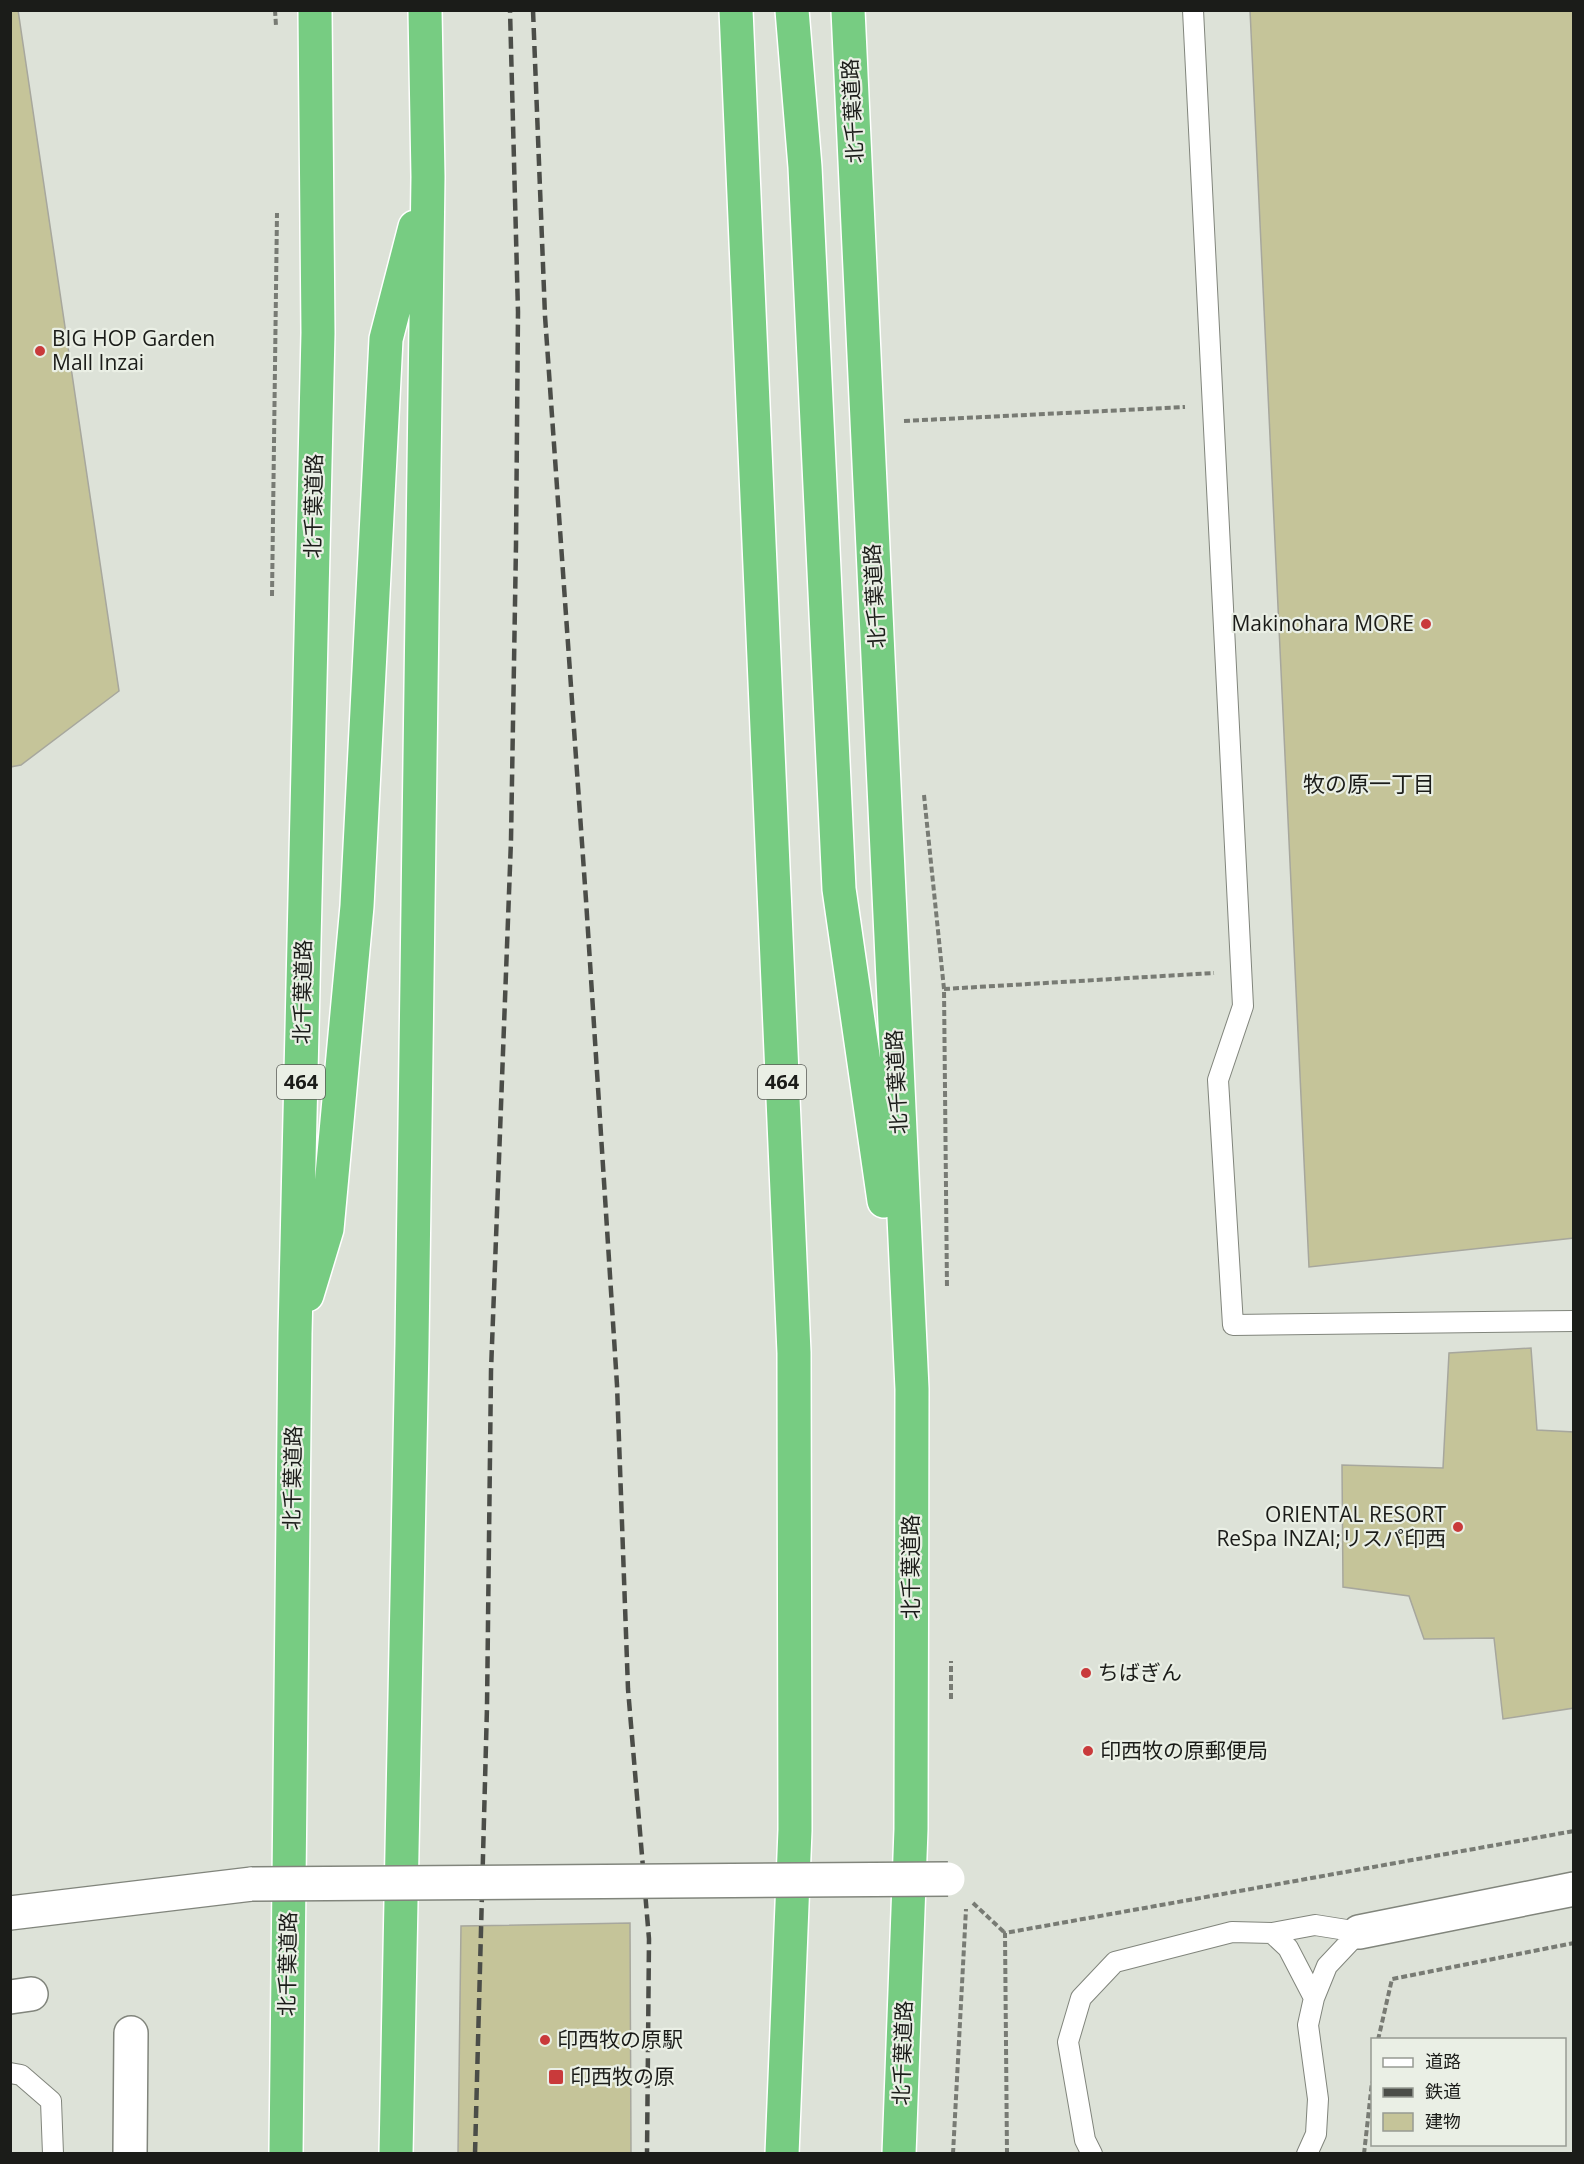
<svg xmlns="http://www.w3.org/2000/svg" width="1584" height="2164" viewBox="0 0 1584 2164" font-family="'Open Sans','Noto Sans JP',sans-serif">
  <rect width="100%" height="100%" fill="#dde2d8"/>
  <path fill="#c5c499" stroke="#a7a79d" stroke-width="1.5" d="M10 10H18L119 691 21 765 10 767Z
    M1250 10H1574V1238L1309 1267Z
    M1531 1348 1537 1430 1574 1432V1708L1503 1719 1494 1638 1424 1639 1409 1596 1343 1587 1342 1465 1443 1468 1449 1353Z
    M630 1923 631 2154H458L461 1926Z"/>
  <g fill="none" stroke-linecap="round" stroke-linejoin="round">
    <g stroke="#81857c" stroke-width="22">
      <path id="lane" d="M1193 10 1243 1006 1218 1080 1233 1325 1574 1321
        M1272 1933 1288 1948 1314 1998
        M10 2073 21 2075 51 2101 53 2154
        M1092 2154 1085 2140 1068 2042 1081 1998 1115 1962 1232 1932 1272 1933 1315 1925 1359 1932
        M1307 2154 1316 2134 1318 2099 1308 2025 1314 1998 1327 1966 1359 1932"/>
    </g>
    <g stroke="#81857c" stroke-width="36">
      <path id="street" d="M10 1913 252 1884
        M10 1997 31 1994
        M130 2154 131 2033"/>
    </g>
    <g stroke="#81857c" stroke-width="36">
      <path id="secondary" d="M1359 1932 1574 1889"/>
    </g>
    <g stroke="#fff" stroke-width="36">
      <path id="highway" d="M736 10 794 1353 795 1830 782 2154
        M792 10 805 167 839 889 884 1201
        M848 10 912 1389 911 1829 899 2154
        M307 1295 327 1229 357 906 386 339 415 227
        M286 2154 295 1334 318 333 315 10
        M396 2154 412 1344 428 177 425 10"/>
    </g>
    <path stroke="#787b74" stroke-width="4" stroke-dasharray="6 3" stroke-linecap="butt" d="M275 10 276 26
      M904 421 1185 407
      M272 596 277 213
      M924 795 944 989 947 1288
      M944 989 1214 973
      M951 1699V1661
      M973 1903 1005 1933
      M1378 2040 1392 1979 1574 1943
      M953 2154 966 1909
      M1007 2154 1005 1933 1574 1831
      M1364 2154 1372 2082"/>
    <use href="#lane" stroke="#fff" stroke-width="20"/>
    <use href="#street" stroke="#fff" stroke-width="33"/>
    <use href="#secondary" stroke="#fff" stroke-width="33"/>
    <use href="#highway" stroke="#77cc82" stroke-width="33"/>
    <path stroke="#4b4d48" stroke-width="4.5" stroke-dasharray="12 6" stroke-linecap="butt" d="M533 10 545 316 586 900 617 1385 628 1689 649 1939 647 2154
      M475 2154 487 1707 491 1371 511 840 516 545 518 312 510 10"/>
    <g stroke="#81857c" stroke-width="36" stroke-linecap="butt">
      <path id="street-bridge" d="M252 1884 948 1879"/>
    </g>
    <use href="#street-bridge" stroke="#fff" stroke-width="33"/>
  </g>
  <g fill="#c93a3b" stroke="#eaefe5" stroke-width="2">
    <circle cx="40" cy="351" r="6"/>
    <circle cx="1426" cy="624" r="6"/>
    <circle cx="1458" cy="1527" r="6"/>
    <circle cx="1086" cy="1673" r="6"/>
    <circle cx="1088" cy="1751" r="6"/>
    <circle cx="545" cy="2040" r="6"/>
    <rect x="548" y="2069" width="16" height="16" rx="3"/>
  </g>
  <g text-anchor="middle" stroke-width="4.5" stroke-linejoin="round" paint-order="stroke">
    <g fill="#eaefe5" stroke="#595b56" stroke-width="1.5">
      <rect x="277" y="1065" width="48" height="34" rx="4.5"/>
      <rect x="758" y="1065" width="48" height="34" rx="4.5"/>
    </g>
    <g font-size="20" font-weight="bold" fill="#1b1c19">
      <text x="301" y="1089">464</text>
      <text x="782" y="1089">464</text>
    </g>
    <g font-size="21" fill="#1b1c19" stroke="#eaefe5">
      <text transform="translate(853 111) rotate(-93)" y="7">北千葉道路</text>
      <text transform="translate(314 506) rotate(-89)" y="7">北千葉道路</text>
      <text transform="translate(875 596) rotate(-93)" y="7">北千葉道路</text>
      <text transform="translate(303 992) rotate(-89)" y="7">北千葉道路</text>
      <text transform="translate(897 1082) rotate(-93)" y="7">北千葉道路</text>
      <text transform="translate(293 1478) rotate(-89)" y="7">北千葉道路</text>
      <text transform="translate(911 1567) rotate(-90)" y="7">北千葉道路</text>
      <text transform="translate(288 1964) rotate(-89)" y="7">北千葉道路</text>
      <text transform="translate(903 2053) rotate(-88)" y="7">北千葉道路</text>
    </g>
    <g font-size="21" fill="#1b1c19" stroke="#eaefe5" text-anchor="start">
      <text x="52" y="346">BIG HOP Garden<tspan x="52" dy="24">Mall Inzai</tspan></text>
      <text x="1414" y="631" text-anchor="end">Makinohara MORE</text>
      <text x="1446" y="1522" text-anchor="end">ORIENTAL RESORT<tspan x="1446" dy="24">ReSpa INZAI;リスパ印西</tspan></text>
      <text x="1098" y="1680">ちばぎん</text>
      <text x="1100" y="1758">印西牧の原郵便局</text>
      <text x="557" y="2047">印西牧の原駅</text>
      <text x="570" y="2084">印西牧の原</text>
    </g>
    <g font-size="22" fill="#1b1c19" stroke="#eaefe5">
      <text x="1369" y="792">牧の原一丁目</text>
    </g>
  </g>
  <rect width="1584" height="2164" fill="none" stroke="#1b1c19" stroke-width="24"/>
  <rect x="1371" y="2038" width="195" height="108" fill="#eaefe5" stroke="#979b93" stroke-width="1.5"/>
  <rect x="1383" y="2058" width="30" height="9" fill="#ffffff" stroke="#979b93" stroke-width="1.5"/>
  <text x="1425" y="2068" font-size="18" fill="#1b1c19">道路</text>
  <rect x="1383" y="2088" width="30" height="9" fill="#4b4d48" stroke="#979b93" stroke-width="1.5"/>
  <text x="1425" y="2098" font-size="18" fill="#1b1c19">鉄道</text>
  <rect x="1383" y="2113" width="30" height="18" fill="#c5c499" stroke="#979b93" stroke-width="1.5"/>
  <text x="1425" y="2128" font-size="18" fill="#1b1c19">建物</text>
</svg>
